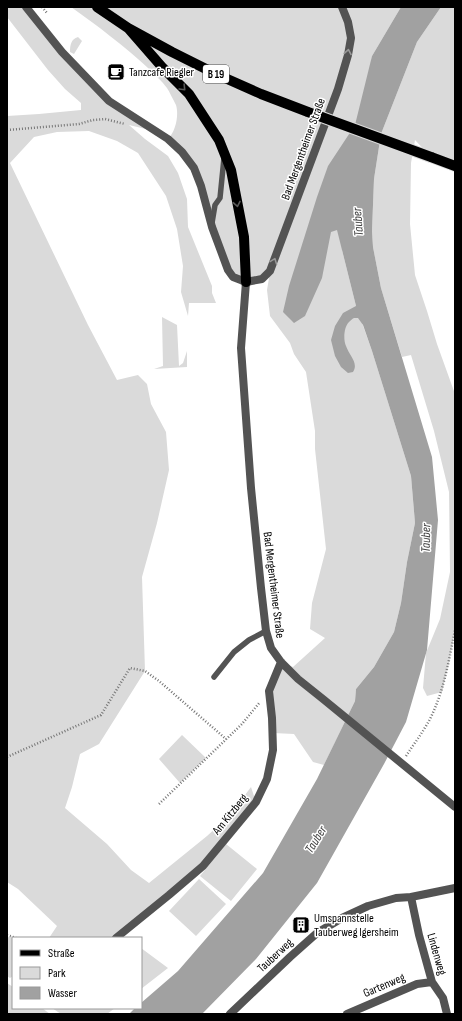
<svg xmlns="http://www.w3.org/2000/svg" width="462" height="1021" viewBox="0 0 462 1021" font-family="'Sofia Sans Condensed',sans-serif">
  <rect width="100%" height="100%" fill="#fff"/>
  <path fill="#dadada" d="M7 7H26L109 101 158 132 129 125 145 139 168 156 178 173 187 199 188 227 212 286V293L216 303H189L188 316 181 292 183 266 177 229 166 196 138 153 117 141 89 131 57 132 34 137 10 163 88 325 117 380 138 375 147 384 151 404 166 432 169 470 157 523 142 577 145 671 99 744 80 754 72 787 65 808 107 844 131 870 149 883 207 836 230 815 251 787 256 802 203 866 116 938H49L57 926 18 889 7 882V116L39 114 81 110V103L65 89 48 70 7 17Z
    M71 7H401L372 56 348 244 342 250 356 306 372 351 411 476 415 523 407 562 401 603 394 632 374 667 356 689 355 701 324 765 313 762 294 734 273 733 269 691 281 662 293 667 325 638 310 629 312 603 326 549 315 449V431L306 372 294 354 290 343 270 316 267 290 270 272 262 279 233 277 194 168 168 139C176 131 179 115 176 105 174 101 169 91 167 88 162 81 154 74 148 68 124 46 98 26 71 7Z
    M441 7H455V166L431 157 415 140 411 163 410 224 415 275 427 311 437 344 455 394V630L449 663 442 692 427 696 423 688 426 653 440 619 450 572 449 492 434 431 411 355 402 357 381 288 373 247 372 231 374 179 381 134 417 42Z
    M78 37 82 41 74 54 70 52C70 45 71 39 78 37Z
    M162 317 177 325 179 366 183 363 187 351V367L154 369 163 366Z
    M182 735 206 758 180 783 159 759Z
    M226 844 257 869 231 901 200 876Z
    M199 879 226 904 196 936 169 911Z
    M7 937 13 938V976L10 978 7 976Z
    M141 948 168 968 141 989Z
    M7 983 13 987V1008H42L50 1014H7Z
    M52 1008H115L107 1014H61Z"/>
  <path fill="#a1a1a1" d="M401 7H441L417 42 381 134 374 179 372 231 373 247 381 288 432 457 438 520 427 650 406 722 384 764 317 883 256 959 202 1014H129L135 1008H141V1003L178 971 263 873 317 779 355 701 356 689 374 667 394 632 401 603 407 562 415 523 411 476 372 351 363 325 358 318H354C352 319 351 320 349 322 344 327 343 339 346 346 349 355 359 363 353 372L348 373 341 367 335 356 331 340 335 326 343 313 356 306 337 230 331 232 322 278 305 316 294 323 283 312 289 286 317 197 328 166 355 125 372 56Z"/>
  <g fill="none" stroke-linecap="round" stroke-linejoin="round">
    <g stroke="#dbdbdb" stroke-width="12">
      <path id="primary" d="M97 7 128 28 172 52 216 74 261 94 308 112
        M128 28 162 67 189 94 219 140 231 170 244 237 246 282
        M431 157 455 166"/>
    </g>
    <path stroke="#757575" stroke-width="2.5" stroke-dasharray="1 2" stroke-linecap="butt" d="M42 7 47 13
      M7 130 79 124 93 120 105 119 125 124
      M406 756C414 744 423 732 430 719 444 691 449 660 455 630
      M7 757 101 715 130 668 145 671 159 681 226 739
      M159 804 242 724 260 702
      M7 935 16 938"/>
    <path stroke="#535353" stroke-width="5.5" d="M212 223 215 205 220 198 224 158
      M214 677 234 652 249 640 266 631"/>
    <path stroke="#535353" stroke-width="8" d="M26 7 62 52 109 101 168 139 182 152 194 168 201 186 212 227 228 270 233 277 246 282 262 279 270 271 338 89 348 55 351 38 348 22 342 7
      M246 282 241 348 251 488 261 588 266 631 271 648 281 662 298 679 323 699 455 807
      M411 897 419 935 432 982 443 998 447 1014
      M116 938 169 895 203 866 256 802 267 779 273 750 272 718 269 691 281 662
      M230 1014 290 957 317 933 342 918 368 906 396 898 411 897 455 888
      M347 1014 417 984 432 982"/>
    <use href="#primary" stroke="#000" stroke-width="10"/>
    <g stroke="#dbdbdb" stroke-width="12" stroke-linecap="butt">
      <path id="primary-bridge" d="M308 112 431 157"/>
    </g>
    <use href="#primary-bridge" stroke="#000" stroke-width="10"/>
  </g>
  <defs><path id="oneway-chevron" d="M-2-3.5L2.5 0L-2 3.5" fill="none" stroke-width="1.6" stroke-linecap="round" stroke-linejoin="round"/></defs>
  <g stroke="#989898">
    <use href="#oneway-chevron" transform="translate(348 52) rotate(-80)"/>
    <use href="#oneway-chevron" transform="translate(274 261) rotate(-69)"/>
  </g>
  <g stroke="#595959">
    <use href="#oneway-chevron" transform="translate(183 88) rotate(46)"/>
    <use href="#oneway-chevron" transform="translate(237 204) rotate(79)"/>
  </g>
  <defs>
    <g id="cafe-square" transform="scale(0.9)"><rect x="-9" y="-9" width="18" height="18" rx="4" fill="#000" stroke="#fff"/><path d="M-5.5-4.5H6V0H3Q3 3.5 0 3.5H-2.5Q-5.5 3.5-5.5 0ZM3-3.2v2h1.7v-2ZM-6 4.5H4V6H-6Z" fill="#fff"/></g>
    <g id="building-square" transform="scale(0.9)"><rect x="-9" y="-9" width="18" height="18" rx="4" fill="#000" stroke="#fff"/><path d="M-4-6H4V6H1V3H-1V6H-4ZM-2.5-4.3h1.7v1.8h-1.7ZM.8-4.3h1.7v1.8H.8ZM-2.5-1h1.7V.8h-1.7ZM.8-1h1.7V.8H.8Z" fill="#fff"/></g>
  </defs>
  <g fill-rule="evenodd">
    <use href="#cafe-square" x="116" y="72"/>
    <use href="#building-square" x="301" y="925"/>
  </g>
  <g text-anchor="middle" stroke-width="3" stroke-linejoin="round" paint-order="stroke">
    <rect fill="#fff" stroke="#4c4c4c" stroke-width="1" x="203" y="65" width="26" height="18" rx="3"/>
    <g font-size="11" font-weight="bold" fill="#000">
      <text x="216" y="78">B 19</text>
    </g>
    <g font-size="12" fill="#000" stroke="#fff" text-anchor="start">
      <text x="129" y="76">Tanzcafe Riegler</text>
      <text x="314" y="922">Umspannstelle<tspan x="314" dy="14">Tauberweg Igersheim</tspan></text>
    </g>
    <g font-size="12" fill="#000" stroke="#fff">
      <text transform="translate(303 149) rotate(-70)" y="4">Bad Mergentheimer Straße</text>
      <text transform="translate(274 585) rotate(83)" y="4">Bad Mergentheimer Straße</text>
      <text transform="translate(230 814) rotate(-51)" y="4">Am Kitzberg</text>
      <text transform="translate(437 954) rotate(74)" y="4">Lindenweg</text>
      <text transform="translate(275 955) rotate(-43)" y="4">Tauberweg</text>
      <text transform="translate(384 985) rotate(-23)" y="4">Gartenweg</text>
    </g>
    <g font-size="13" font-style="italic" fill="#424242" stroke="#fff">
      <text transform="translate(357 222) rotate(-94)" y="5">Tauber</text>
      <text transform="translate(425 538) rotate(-89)" y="5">Tauber</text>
      <text transform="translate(315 839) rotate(-58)" y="5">Tauber</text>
    </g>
  </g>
  <rect width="462" height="1021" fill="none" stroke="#000000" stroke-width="16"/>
  <rect x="12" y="937" width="130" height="72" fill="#ffffff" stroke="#999999"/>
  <rect x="20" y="950" width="20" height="6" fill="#000000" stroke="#999999"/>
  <text x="48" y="957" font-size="12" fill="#000000">Straße</text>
  <rect x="20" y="967" width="20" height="12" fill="#dadada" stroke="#999999"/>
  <text x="48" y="977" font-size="12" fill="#000000">Park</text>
  <rect x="20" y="987" width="20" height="12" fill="#a1a1a1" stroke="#999999"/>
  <text x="48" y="997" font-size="12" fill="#000000">Wasser</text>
</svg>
